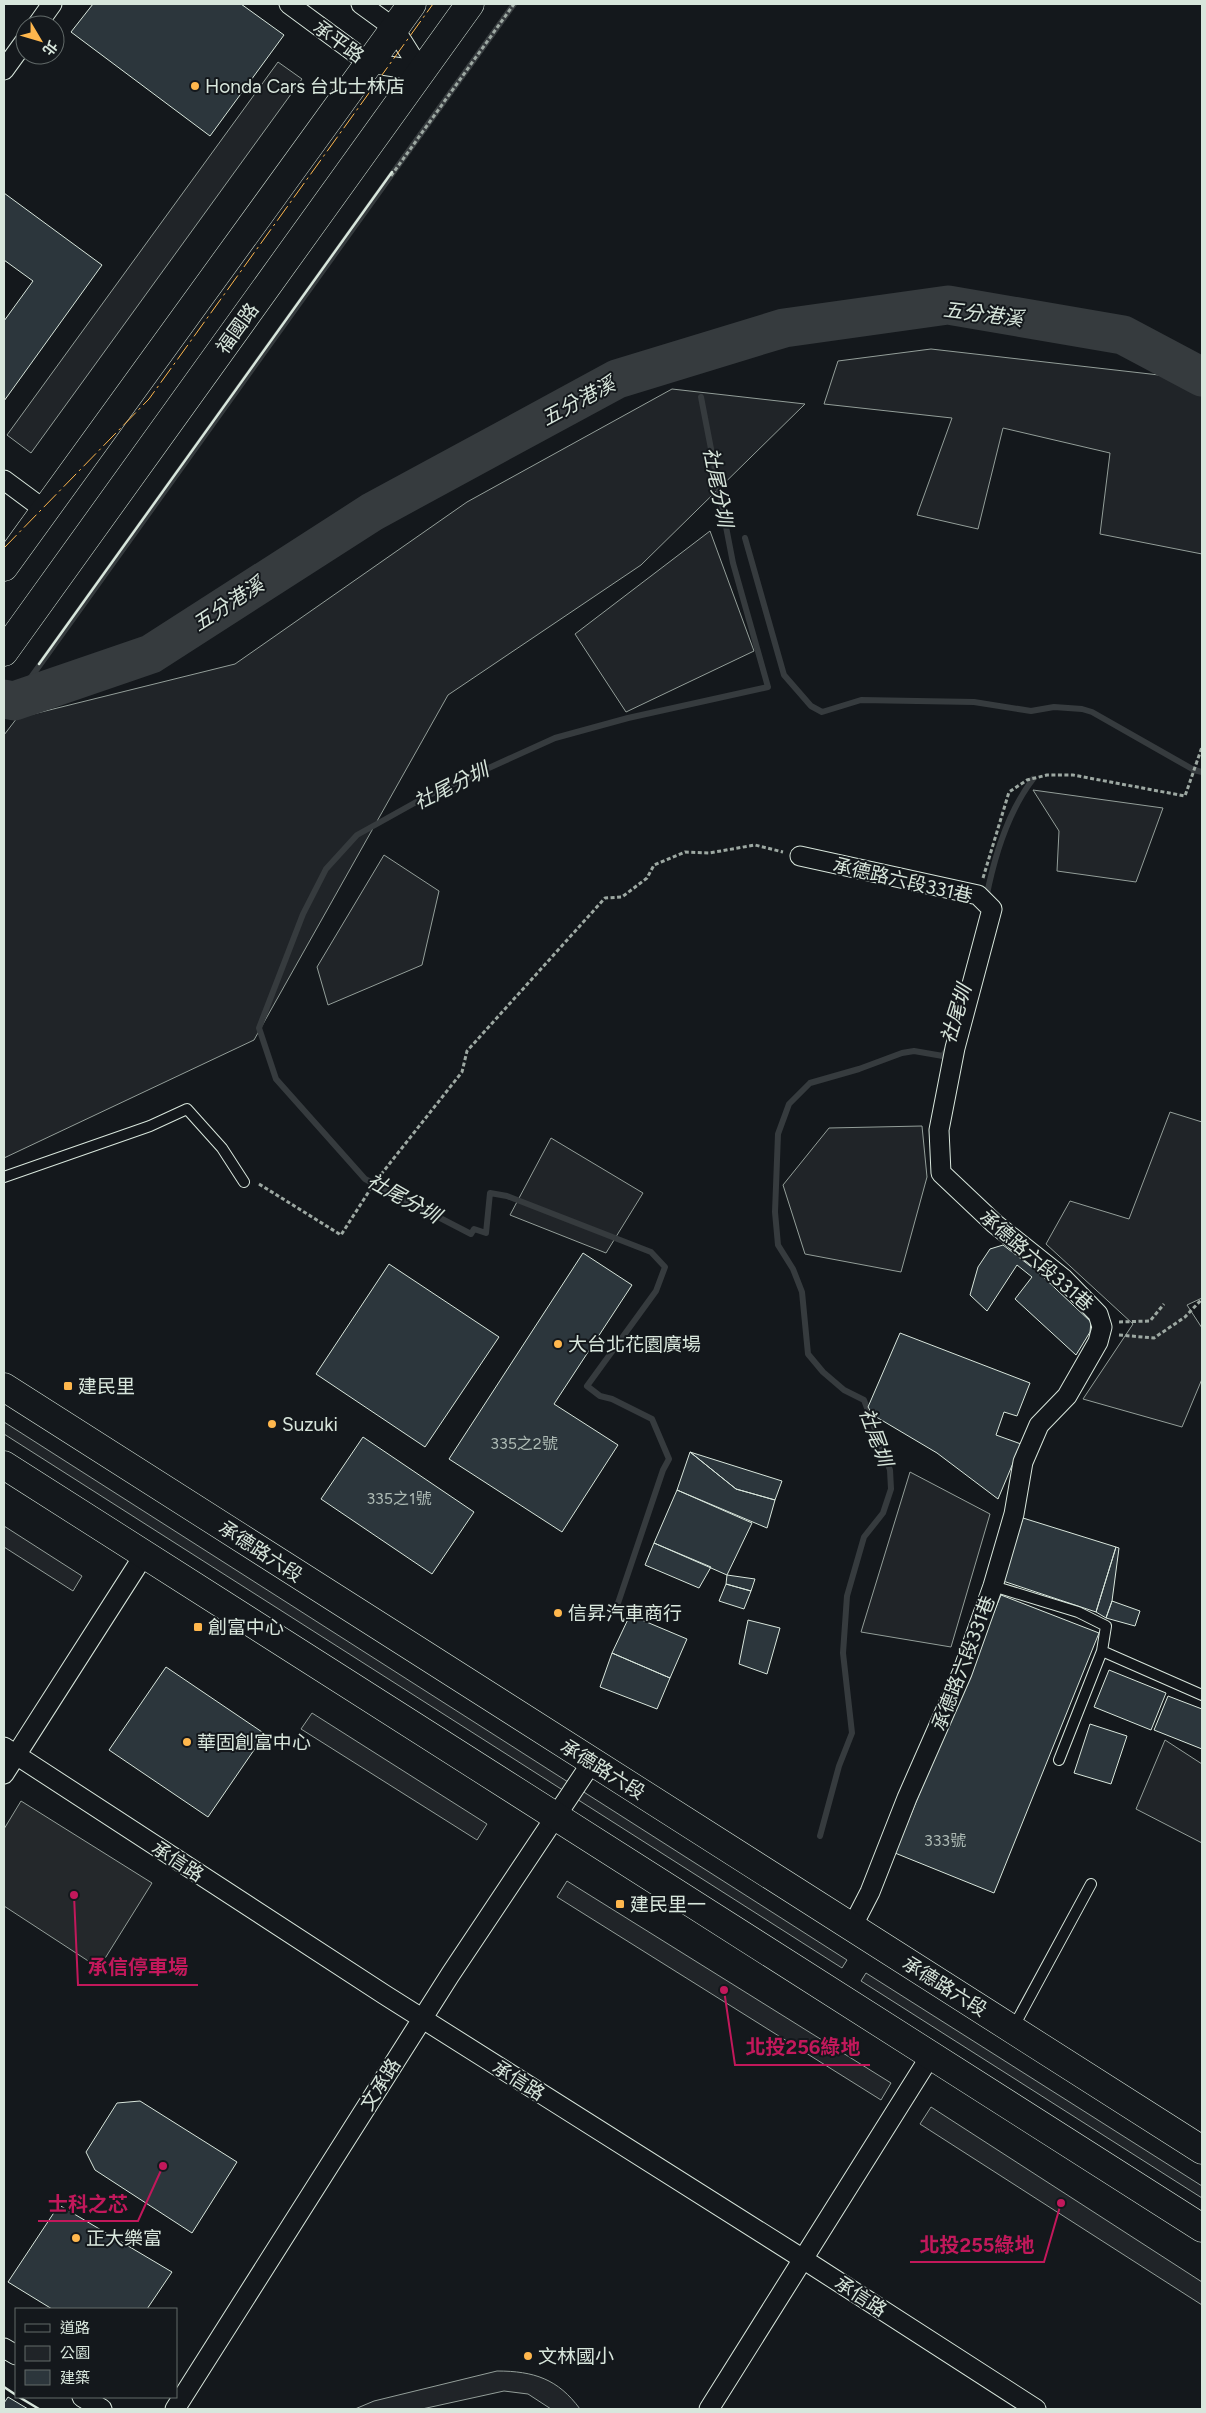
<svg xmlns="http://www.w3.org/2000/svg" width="1206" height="2413" viewBox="0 0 1206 2413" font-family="Figtree,'Noto Sans TC',sans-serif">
  <rect width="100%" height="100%" fill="#14181c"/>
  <path fill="#202428" stroke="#939e99" d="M278 62 302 79 31 453 7 435Z
    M931 349 1159 375 1202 394V554L1100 534 1110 453 1003 428 978 529 917 515 952 418 824 404 838 361Z
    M672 389 805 404 641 565 448 695 254 1040 4 1158V735L17 718 235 664 467 502Z
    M710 531 754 651 626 712 575 634Z
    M1033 790 1163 808 1136 882 1057 871 1059 831Z
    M384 855 439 891 422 965 328 1005 317 967Z
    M1170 1112 1202 1122V1298L1187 1305 1202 1328V1379L1182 1427 1083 1399 1133 1324 1046 1244 1070 1201 1129 1219Z
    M922 1126 927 1177 901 1272 805 1254 783 1185 829 1128Z
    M551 1138 643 1193 606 1253 510 1215Z
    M4 1422 847 1960 842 1968 4 1434Z
    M910 1472 990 1514 951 1647 861 1632Z
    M4 1526 82 1576 73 1591 4 1547Z
    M312 1713 487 1824 477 1840 301 1729Z
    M1165 1740 1202 1764V1843L1136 1809Z
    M567 1881 891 2083 881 2100 557 1897Z
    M866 1973 1202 2186V2198L861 1981Z
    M931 2107 1202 2282V2305L920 2124Z
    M497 2371C534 2371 558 2379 580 2409H551L528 2394 504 2391 422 2409H355L374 2401Z"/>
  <path fill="#24282b" stroke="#939e99" d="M21 1801 152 1883 99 1968 4 1906V1829Z"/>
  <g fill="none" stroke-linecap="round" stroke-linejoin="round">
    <path stroke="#363b3e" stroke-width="6" d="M745 538 784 675 811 706 822 712 861 700 974 702 1031 711 1054 707 1082 709 1092 712 1194 770 1202 772
      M14 701 514 4
      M986 899C994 857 1007 813 1033 779
      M616 1609 663 1470 669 1459 652 1419 612 1399 600 1396 587 1386 656 1291 665 1267 651 1252 507 1196 490 1193 486 1233 474 1229 471 1234 365 1179 276 1079 259 1028 303 914 326 869 357 835 427 796 555 738 628 718 768 687 733 563 701 397
      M820 1836 839 1766 852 1733 843 1653 847 1596 864 1537 883 1513 891 1489 890 1470 864 1400 844 1390 823 1372 808 1354 802 1292 793 1269 778 1245 775 1212 778 1134 789 1104 810 1083 859 1069 902 1053 914 1051 943 1056 947 1049"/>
    <path stroke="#363b3e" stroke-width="39" d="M4 699 14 701 151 654 372 512 617 379 784 328 948 305 1123 335 1202 377"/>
  </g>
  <path fill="#2c363c" stroke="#d8e6dc" d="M93 4H241L284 35 210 136 71 32Z
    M4 193 102 265 4 401V321L33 281 4 260Z
    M1003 1245 1038 1272 1091 1322 1090 1332 1076 1355 1015 1299 1032 1277 1017 1265 987 1311 970 1295 978 1267 990 1249Z
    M583 1253 632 1285 554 1404 618 1445 562 1532 449 1459Z
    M389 1264 499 1337 425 1447 316 1374Z
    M900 1333 1030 1383 1017 1416 1004 1412 996 1435 1021 1444 998 1499 937 1453 873 1415 868 1407Z
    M363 1437 474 1512 432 1574 321 1499Z
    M690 1452 782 1481 775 1500 736 1489Z
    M690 1452 736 1489 775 1500 767 1528 677 1490Z
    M677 1490 752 1523 727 1575 654 1543Z
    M1023 1518 1116 1547 1096 1612 1003 1581Z
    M654 1543 711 1567 699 1588 645 1565Z
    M1116 1547 1119 1548 1112 1601 1106 1618 1096 1612Z
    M727 1575 755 1579 751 1591 726 1584Z
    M726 1584 751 1591 744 1609 719 1601Z
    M1001 1595 1099 1633 994 1893 895 1853Z
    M1112 1601 1140 1611 1135 1626 1106 1618Z
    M630 1615 687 1639 670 1678 612 1653Z
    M748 1620 780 1628 767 1674 739 1664Z
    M612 1653 670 1678 657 1709 600 1687Z
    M166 1667 265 1734 208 1817 109 1750Z
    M1109 1670 1166 1693 1151 1730 1094 1707Z
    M1168 1696 1202 1709V1749L1154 1730Z
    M1090 1724 1127 1736 1111 1784 1074 1773Z
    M140 2101 237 2162 192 2233 95 2170 86 2152 117 2103Z
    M59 2205 172 2272 147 2309H52L8 2282Z
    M8 2397 28 2409H4V2403Z"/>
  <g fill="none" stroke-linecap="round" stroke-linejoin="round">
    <g stroke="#d8e6dc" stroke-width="12">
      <path id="lane" d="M4 1177 150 1126 187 1109 222 1148 244 1182
        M993 1586 1078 1612 1106 1626 1102 1651 1059 1760
        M1102 1651 1202 1695
        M1013 2028 1091 1884"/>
    </g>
    <g stroke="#d8e6dc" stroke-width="21">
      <path id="street" d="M289 4 369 63 421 71
        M361 4 394 28 421 71
        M37 25 52 4
        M4 70 25 41
        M4 480 46 511
        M800 856 978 895 992 909 955 1048 939 1130 941 1173 995 1224 1064 1279 1098 1314 1102 1327 1098 1342 1067 1396 1039 1425 1023 1462 1014 1514 993 1586 962 1673 907 1798 870 1892 852 1927
        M4 1747 385 1995 803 2259 1036 2409
        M4 1774 144 1555
        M4 2348 16 2355
        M82 2397 102 2409
        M175 2409 450 1975 592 1762
        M709 2409 931 2055"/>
    </g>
    <g stroke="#d8e6dc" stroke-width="29">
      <path id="secondary" d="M4 567 412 4
        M4 652 470 4"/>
    </g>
    <g stroke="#d8e6dc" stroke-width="29">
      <path id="primary" d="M4 1387 1202 2150
        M4 1465 1202 2228"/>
    </g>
    <path stroke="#9da8a2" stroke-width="3" stroke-dasharray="4 2.5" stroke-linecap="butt" d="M391 176 514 4
      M983 878 1009 792 1027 780 1047 775H1073L1185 796 1202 747
      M259 1184 341 1235 375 1182 462 1072 467 1051 605 898 622 897 647 878 654 865 685 852 709 853 755 845 783 852
      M1119 1322 1150 1321 1164 1304
      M1119 1335 1154 1338 1185 1317 1202 1299"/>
    <use href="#lane" stroke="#14181c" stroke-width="10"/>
    <use href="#street" stroke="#14181c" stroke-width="19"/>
    <use href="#secondary" stroke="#14181c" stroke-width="28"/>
    <use href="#primary" stroke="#14181c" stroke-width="28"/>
    <path stroke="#d8e6dc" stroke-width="2.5" d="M39 664 392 172
      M4 2387 16 2395
      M19 2397 39 2409"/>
    <path stroke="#ffb74d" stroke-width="1" stroke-dasharray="18 4 2.5 4" stroke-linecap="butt" d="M4 548 149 399 433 4"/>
  </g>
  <g fill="#ffb74d" stroke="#14181c" stroke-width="2">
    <circle cx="195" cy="86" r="5"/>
    <circle cx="558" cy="1344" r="5"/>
    <rect x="63" y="1381" width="10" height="10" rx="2.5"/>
    <circle cx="272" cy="1424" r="5"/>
    <circle cx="558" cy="1613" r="5"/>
    <rect x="193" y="1622" width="10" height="10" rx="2.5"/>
    <circle cx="187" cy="1742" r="5"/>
    <rect x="615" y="1899" width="10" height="10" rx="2.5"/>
    <circle cx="76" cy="2238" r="5"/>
    <circle cx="528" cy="2356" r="5"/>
  </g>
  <g text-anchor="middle" stroke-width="4" stroke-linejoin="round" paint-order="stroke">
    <g font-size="16" fill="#adbab4">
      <text x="524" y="1449">335之2號</text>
      <text x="399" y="1504">335之1號</text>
      <text x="945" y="1846">333號</text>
    </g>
    <g font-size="19" fill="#d8e6dc" stroke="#14181c">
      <text transform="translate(339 41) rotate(36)" y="7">承平路</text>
      <text transform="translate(237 328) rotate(-54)" y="7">福國路</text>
      <text transform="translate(903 880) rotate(13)" y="7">承德路六段331巷</text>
      <text transform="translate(1037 1260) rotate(41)" y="7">承德路六段331巷</text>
      <text transform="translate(261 1551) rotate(33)" y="7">承德路六段</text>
      <text transform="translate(963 1663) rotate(-69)" y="7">承德路六段331巷</text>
      <text transform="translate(603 1769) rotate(32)" y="7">承德路六段</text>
      <text transform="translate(178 1861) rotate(33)" y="7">承信路</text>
      <text transform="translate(945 1986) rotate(32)" y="7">承德路六段</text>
      <text transform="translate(519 2080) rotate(32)" y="7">承信路</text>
      <text transform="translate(380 2084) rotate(-58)" y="7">文承路</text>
      <text transform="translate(861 2296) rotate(33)" y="7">承信路</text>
    </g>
    <g font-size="19" fill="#d8e6dc" stroke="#14181c" text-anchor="start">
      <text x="205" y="93">Honda Cars 台北士林店</text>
      <text x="568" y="1351">大台北花園廣場</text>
      <text x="78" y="1393">建民里</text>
      <text x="282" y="1431">Suzuki</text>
      <text x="568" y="1620">信昇汽車商行</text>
      <text x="208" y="1634">創富中心</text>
      <text x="197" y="1749">華固創富中心</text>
      <text x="630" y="1911">建民里一</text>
      <text x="86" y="2245">正大樂富</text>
      <text x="538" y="2363">文林國小</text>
    </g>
    <g font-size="20" font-style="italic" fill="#d8e6dc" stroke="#14181c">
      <text transform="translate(983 314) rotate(7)" y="7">五分港溪</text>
      <text transform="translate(578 401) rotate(-28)" y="7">五分港溪</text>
      <text transform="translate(718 487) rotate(79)" y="7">社尾分圳</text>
      <text transform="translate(228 604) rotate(-33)" y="7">五分港溪</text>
      <text transform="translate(451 786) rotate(-26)" y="7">社尾分圳</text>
      <text transform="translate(956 1014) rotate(-73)" y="7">社尾圳</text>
      <text transform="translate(404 1198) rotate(29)" y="7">社尾分圳</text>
      <text transform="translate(876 1437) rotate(70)" y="7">社尾圳</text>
    </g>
  </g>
  <path fill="none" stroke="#c2185b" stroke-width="2" d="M74 1895L78 1985H198M724 1990L735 2065H870M163 2166L138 2221H38M1061 2203L1044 2262H910"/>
  <g fill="#c2185b" stroke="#14181c" stroke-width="2">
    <circle cx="74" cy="1895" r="5"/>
    <circle cx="724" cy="1990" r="5"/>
    <circle cx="163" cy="2166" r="5"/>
    <circle cx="1061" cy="2203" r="5"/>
  </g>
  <g font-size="20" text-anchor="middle" font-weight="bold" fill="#c2185b" stroke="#14181c" stroke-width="4" stroke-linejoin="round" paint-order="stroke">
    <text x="138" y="1974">承信停車場</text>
    <text x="803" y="2054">北投256綠地</text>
    <text x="88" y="2211">士科之芯</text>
    <text x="977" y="2252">北投255綠地</text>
  </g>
  <rect width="1206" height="2413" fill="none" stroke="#d8e6dc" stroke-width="10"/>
  <rect x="15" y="2308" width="162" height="90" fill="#14181c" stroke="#626a69"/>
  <rect x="25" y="2324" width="25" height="8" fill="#14181c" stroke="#626a69"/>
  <text x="60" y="2333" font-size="15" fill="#d8e6dc">道路</text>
  <rect x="25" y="2346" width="25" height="15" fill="#202428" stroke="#626a69"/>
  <text x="60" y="2358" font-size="15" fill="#d8e6dc">公園</text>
  <rect x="25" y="2370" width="25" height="15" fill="#2c363c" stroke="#626a69"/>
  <text x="60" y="2383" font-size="15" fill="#d8e6dc">建築</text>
  <g transform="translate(40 40) rotate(128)"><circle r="24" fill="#14181c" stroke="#626a69"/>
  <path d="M0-4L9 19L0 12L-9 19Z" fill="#ffb74d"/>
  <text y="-8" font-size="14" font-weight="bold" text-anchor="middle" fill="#d8e6dc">北</text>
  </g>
</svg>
